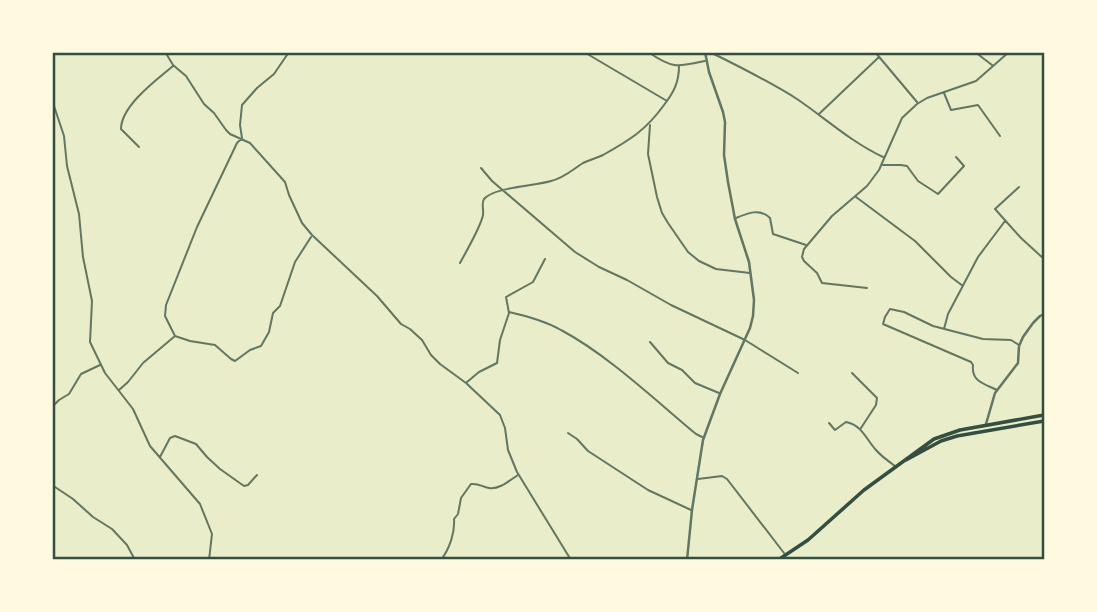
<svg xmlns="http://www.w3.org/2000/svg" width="1097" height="612" viewBox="0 0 1097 612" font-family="'Fira Sans',sans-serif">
  <rect width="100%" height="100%" fill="#e9edc9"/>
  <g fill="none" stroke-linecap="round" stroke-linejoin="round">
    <path stroke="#617663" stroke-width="2" d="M168 52 167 55 173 65 186 76 204 104 214 113 226 130 230 134 250 143 285 182 289 195 302 223 312 235 377 296 401 324 410 329 422 340 431 355 440 364 466 383 500 415 505 428 508 450 517 472 571 560
      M584 52 667 101
      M648 52C673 69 677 67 705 61
      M710 52C740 67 769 81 797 99 825 118 851 142 883 157
      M875 52 917 102
      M975 52 992 65
      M944 93 951 110 978 105 1000 136
      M52 100 64 136 67 166 79 214 83 257 92 301 90 342 105 373 133 409 150 446 200 504 212 534 209 560
      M819 114 879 57
      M650 125 648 154 657 197 662 213 668 223 688 252 699 261 716 269 750 273
      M139 147 121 129C121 106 156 80 173 66
      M883 165H901L907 166 918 181 938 194 964 166 956 157
      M481 168 492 181 575 252 599 267 627 280 671 305 745 340 798 373
      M1019 187 995 209 1021 238 1044 259
      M856 197 915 241 951 277 963 286
      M736 218C748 213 760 208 770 218L773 234 806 245
      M460 263C466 252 481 226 483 215 484 209 481 204 484 199 494 187 535 186 551 181 564 178 572 170 583 163 589 160 597 158 603 155 630 140 646 130 664 105 674 92 679 82 679 66
      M867 288 822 283 817 273 804 261 802 257 804 249 832 216 867 186 879 170 902 118 917 104 927 98 976 81 1009 52
      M509 312C527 316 545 321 561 330 608 355 655 400 696 434L702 437
      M944 329 948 314 978 257 1005 221
      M175 336 165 316 166 305 197 227 237 143 242 138 240 125 242 105 257 88 274 74 289 52
      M650 342 668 363 682 370 695 383 719 393
      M852 373 877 398 876 405 861 428
      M467 382 479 372 497 363 500 340 509 313 506 297 533 282 545 259
      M119 390 128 382 143 363 175 336 190 341 215 345 231 359 235 361 250 350 261 346 269 332 273 313 280 306 295 262 311 237
      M997 390C985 384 971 382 973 365L971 362 883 324 885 317 890 309 904 312 933 326 983 339 1011 340 1019 345
      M52 407 59 400 69 394 81 374 100 365
      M829 423 835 430 846 422C862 425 866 439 876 450 881 456 888 461 895 466
      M568 433 577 439 588 451 648 490 691 510
      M160 457 170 438 175 436 196 444 207 457 220 469 244 486 248 485 257 475
      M698 479 722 476 727 479 784 553
      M52 485 73 499 93 517 112 529 127 545 135 560
      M441 560C450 548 455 532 454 519L458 514 461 498 471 484C479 483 482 487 489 488 499 490 510 480 518 475"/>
    <path stroke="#617663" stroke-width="2.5" d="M986 424 995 393 1018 363 1019 346 1023 337 1033 323 1040 316 1044 314
      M687 560 692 510 703 440 720 394 750 328 753 316 754 300 749 262 735 219 728 182 724 155 725 122 723 112 709 72 705 52"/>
    <path stroke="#344e41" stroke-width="3.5" d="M906 460 941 441 957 436 1044 421
      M778 560 808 540 864 490 934 439 960 430 1044 415"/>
  </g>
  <rect width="1097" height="612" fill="none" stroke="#fefae0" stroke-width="108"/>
  <rect x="54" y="54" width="989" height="504" fill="none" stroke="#344e41" stroke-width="2.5"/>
</svg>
